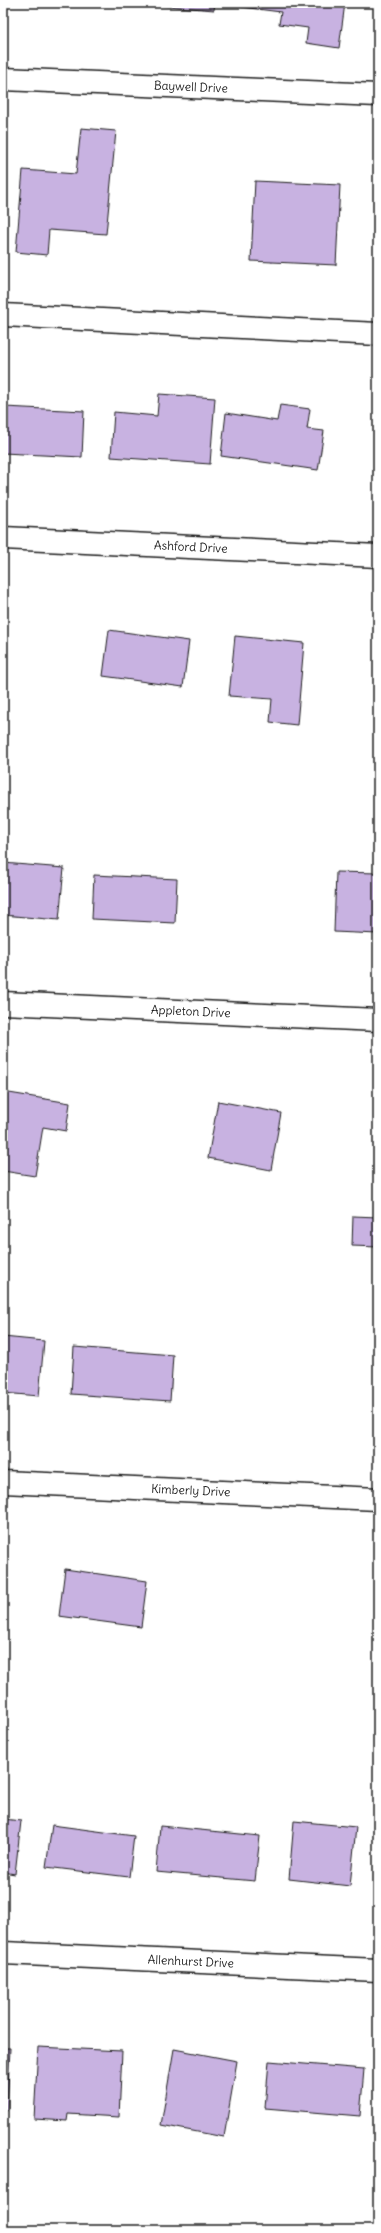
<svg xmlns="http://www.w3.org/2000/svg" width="381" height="2233" viewBox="0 0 381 2233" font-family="Delius,sans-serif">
  <rect width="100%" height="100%" fill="#fff"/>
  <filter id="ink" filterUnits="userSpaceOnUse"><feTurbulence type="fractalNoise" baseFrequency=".025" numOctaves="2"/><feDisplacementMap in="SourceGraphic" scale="8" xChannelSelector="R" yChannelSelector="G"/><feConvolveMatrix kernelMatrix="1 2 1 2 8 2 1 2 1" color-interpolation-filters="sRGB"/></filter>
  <g filter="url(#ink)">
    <path fill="#c8b2e1" stroke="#1c1c1c" d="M132 3H215L214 10Z
      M241 3H345L339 48 306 43 308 28 279 24 281 12 241 7Z
      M81 128 116 131 106 234 49 230 47 255 16 252 23 170 76 174Z
      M255 181 340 185 336 265 251 261Z
      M159 394 215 398 210 464 111 457 114 412 157 416Z
      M280 405 310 409 307 429 324 431 318 470 221 456 226 413 277 421Z
      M5 407 84 411 82 457 3 453Z
      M109 630 189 641 183 687 103 676Z
      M235 636 304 643 297 725 270 722 272 699 229 696Z
      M3 863 64 868 59 920 3 915Z
      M336 872 378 873V934L334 932Z
      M94 875 177 879 175 923 92 919Z
      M3 1092 70 1103 66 1131 43 1127 35 1176 3 1171Z
      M218 1101 281 1113 271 1170 208 1158Z
      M353 1216 378 1217V1247L352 1246Z
      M3 1337 44 1341 39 1396 3 1393Z
      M74 1347 173 1355 170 1401 71 1394Z
      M65 1569 147 1581 141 1627 59 1616Z
      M3 1819 21 1821 15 1874 3 1872Z
      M294 1821 356 1827 350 1886 289 1879Z
      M52 1825 134 1836 129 1877 46 1867Z
      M160 1826 260 1836 255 1881 156 1872Z
      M38 2047 122 2051 119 2117 68 2114 67 2121 34 2119Z
      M3 2048H10L7 2110H3Z
      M174 2049 237 2061 224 2137 161 2125Z
      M269 2061 364 2069 360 2116 265 2108Z"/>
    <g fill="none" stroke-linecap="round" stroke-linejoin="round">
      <g stroke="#1c1c1c" stroke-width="25">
        <g id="minor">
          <path id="s1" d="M3 79 378 95"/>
          <path d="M3 315 378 334"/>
          <path id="s2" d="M3 538 378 556"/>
          <path id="s3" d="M3 1003 378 1020"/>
          <path id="s4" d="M3 1482 378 1499"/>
          <path id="s5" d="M3 1953 378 1970"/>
        </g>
      </g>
      <use href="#minor" stroke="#fff" stroke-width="22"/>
    </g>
  </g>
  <g text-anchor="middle" stroke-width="3" stroke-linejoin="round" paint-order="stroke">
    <g font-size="12" fill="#1c1c1c" stroke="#fff">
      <text dy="4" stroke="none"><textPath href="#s1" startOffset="188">Baywell Drive</textPath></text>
      <text dy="4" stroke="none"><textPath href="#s2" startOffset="188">Ashford Drive</textPath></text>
      <text dy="4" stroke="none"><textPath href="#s3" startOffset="188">Appleton Drive</textPath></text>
      <text dy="4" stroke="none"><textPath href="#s4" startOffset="188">Kimberly Drive</textPath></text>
      <text dy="4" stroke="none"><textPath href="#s5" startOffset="188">Allenhurst Drive</textPath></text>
    </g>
  </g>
  <rect width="381" height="2233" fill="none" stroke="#fff" stroke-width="16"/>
  <rect x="8" y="8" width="365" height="2217" fill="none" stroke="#1c1c1c" stroke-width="1.5" filter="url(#ink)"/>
</svg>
